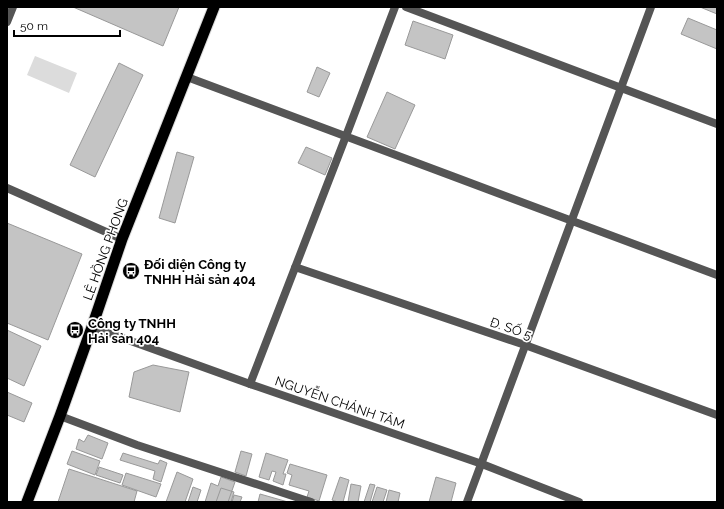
<svg xmlns="http://www.w3.org/2000/svg" width="724" height="509" viewBox="0 0 724 509" font-family="Raleway,sans-serif">
  <rect width="100%" height="100%" fill="#fff"/>
  <path fill="#dcdcdc" d="M35 56 77 73 69 93 27 75Z"/>
  <path fill="#c4c4c4" stroke="#999" d="M73 7H179L163 46Z
    M700 7H717V14Z
    M688 18 717 30V49L681 34Z
    M413 21 453 35 445 59 405 45Z
    M119 63 143 75 95 177 70 165Z
    M317 67 330 73 319 97 307 92Z
    M387 92 415 105 395 149 367 137Z
    M306 147 332 158 325 175 298 163Z
    M177 152 194 157 175 223 159 218Z
    M7 223 82 254 48 340 7 323Z
    M7 330 41 346 24 386 7 378Z
    M153 365 189 372 180 412 129 397 134 372Z
    M7 392 32 403 24 422 7 415Z
    M88 435 108 443 102 459 76 449 79 439 84 442Z
    M72 451 100 461 95 475 67 464Z
    M241 451 252 454 246 476 235 472Z
    M123 453 158 464 160 460 167 463 161 482 153 479 155 471 120 460Z
    M266 453 288 460 283 474H286L283 485 273 481 276 472 272 471 269 480 259 477Z
    M290 464 327 475 319 501 307 497 309 491 289 485 292 475 287 473Z
    M99 467 123 475 120 483 96 475Z
    M69 469 137 491 134 502H58Z
    M177 472 193 479 185 502H166Z
    M126 473 161 484 156 497 122 485Z
    M221 477 235 482 228 502H205L211 483 218 486Z
    M340 477 349 480 343 502H338L332 500Z
    M436 477 456 483 451 502H429Z
    M351 484 361 486 358 502H348Z
    M370 484 375 485 370 502H364Z
    M193 487 201 490 197 502H188Z
    M377 487 387 490 383 502H372Z
    M221 488 234 492 231 502H216Z
    M389 490 400 493 398 502H386Z
    M260 494 288 502H258Z
    M234 495 242 497 240 502H232Z"/>
  <g fill="none" stroke-linecap="round" stroke-linejoin="round">
    <g stroke="#dbdbdb" stroke-width="13">
      <path id="trunk" d="M27 502 60 416 92 327 122 239 214 7"/>
    </g>
    <path stroke="#555" stroke-width="8" d="M406 7 717 124
      M7 22 13 7
      M187 77C364 142 540 210 717 275
      M7 188 122 239
      M295 267 525 345 717 415
      M250 384 346 136 395 7
      M60 416 137 445 311 502
      M467 502 651 7"/>
    <path stroke="#555" stroke-width="8" d="M92 327 250 384 482 464 579 502"/>
    <use href="#trunk" stroke="#000" stroke-width="11"/>
  </g>
  <defs>
    <g id="bus-disc" transform="scale(0.9)"><circle r="9.5" fill="#000" stroke="#fff"/><path d="M-5-6H5V4H4V6H2V4H-2V6H-4V4H-5ZM-3.5-4V0h7V-4ZM-3.5 1.2v1.5H-2V1.2ZM2 1.2v1.5H3.5V1.2Z" fill="#fff"/></g>
  </defs>
  <g fill-rule="evenodd">
    <use href="#bus-disc" x="131" y="271"/>
    <use href="#bus-disc" x="75" y="330"/>
  </g>
  <g text-anchor="middle" stroke-width="3.5" stroke-linejoin="round" paint-order="stroke">
    <g font-size="13" fill="#000" stroke="#fff">
      <text transform="translate(105 249) rotate(-70)" y="5">LÊ HỒNG PHONG</text>
      <text transform="translate(511 328) rotate(19)" y="5">Đ. SỐ 5</text>
      <text transform="translate(340 402) rotate(19)" y="5">NGUYỄN CHÁNH TÂM</text>
    </g>
    <g font-size="13" font-weight="bold" fill="#000" stroke="#fff" text-anchor="start">
      <text x="144" y="269">Đối diện Công ty<tspan x="144" dy="15">TNHH Hải sản 404</tspan></text>
      <text x="88" y="328">Công ty TNHH<tspan x="88" dy="15">Hải sản 404</tspan></text>
    </g>
  </g>
  <rect width="724" height="509" fill="none" stroke="#000000" stroke-width="16"/>
  <path d="M14 30v6h106v-6" fill="none" stroke="#000000" stroke-width="2"/>
  <text x="20" y="30" font-size="12" fill="#000000" stroke="#ffffff" stroke-width="3" paint-order="stroke">50 m</text>
</svg>
